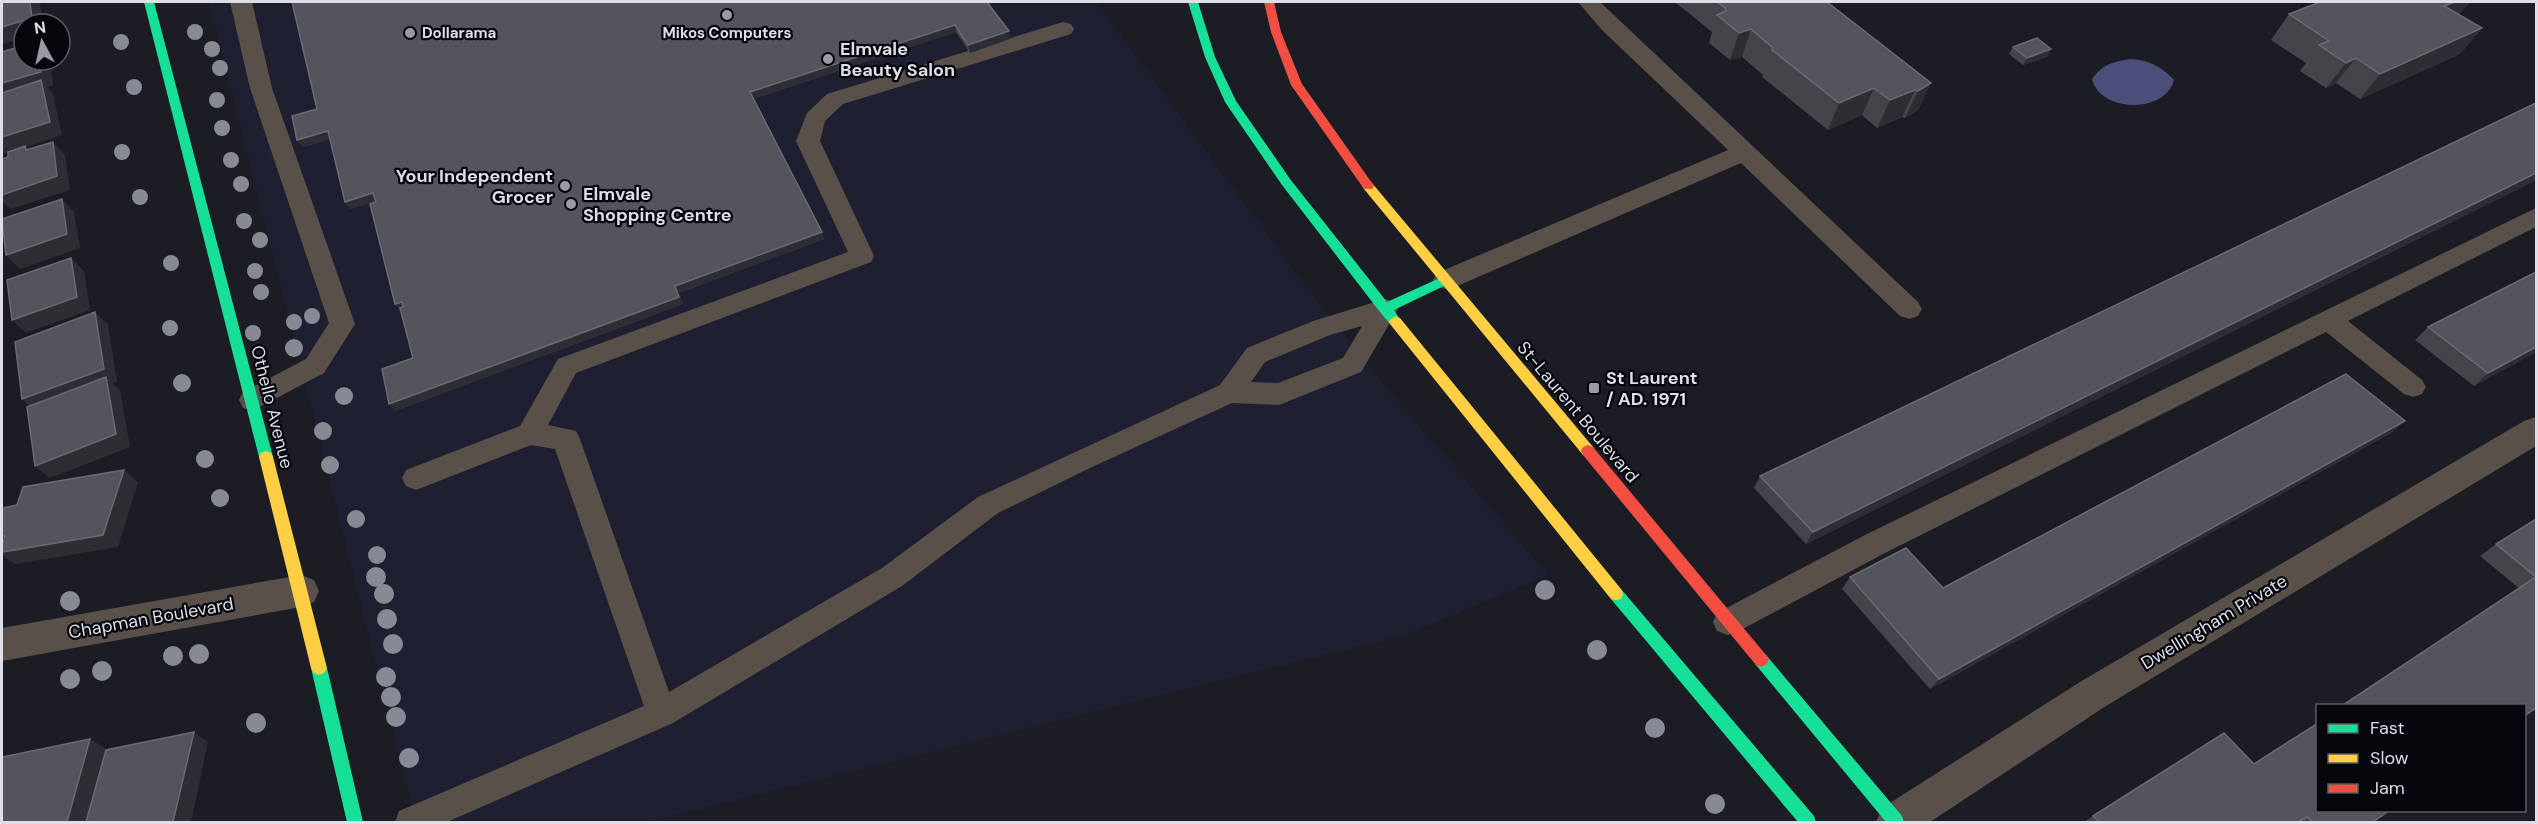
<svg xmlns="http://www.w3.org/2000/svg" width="2538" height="824" viewBox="0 0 2538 824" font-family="'DM Sans',sans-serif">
  <rect width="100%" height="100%" fill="#1c1d24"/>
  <path fill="#1e1f31" d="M209 2H1096L1296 274 1396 400 1548 575 1406 635 647 822H416Z"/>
  <path fill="#4b4d7b" d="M2130 59C2149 60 2161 66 2174 80 2165 114 2100 113 2092 79 2103 64 2113 62 2130 59Z"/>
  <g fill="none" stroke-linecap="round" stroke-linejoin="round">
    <path fill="#59504a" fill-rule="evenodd" d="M230 2H252L272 88 355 324 324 373 252 411 243 408 239 400 243 392 306 359 329 323 250 88Z
      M1578 2H1600L1918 302 1922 309 1918 316 1909 319 1900 316 1741 163 1455 287 1446 289 1437 287 1433 280 1437 273 1728 150 1602 30Z
      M1063 22 1071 24 1074 29 1071 34 843 104 825 121 820 141 874 256 871 262 576 373 548 425 576 431 580 439 669 692 882 568 978 497 1220 385 1247 348 1313 321 1385 299 1394 302 1398 309 1361 372 1279 405 1232 403 1090 468 998 513 902 586 673 723 447 822H395L399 811 644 706 555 449 531 445 416 490 406 486 402 478 406 470 520 426 558 359 848 252 796 141 807 113 827 94ZM1362 326 1343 358 1278 383 1251 382 1265 362 1330 335Z
      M2536 208V227L2348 321 2422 380 2426 387 2422 394 2413 397 2404 394 2326 332 1885 553 1739 631 1728 635 1717 631 1713 622 1717 613 1865 535Z"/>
    <path fill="#59504a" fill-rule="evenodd" d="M2536 417V446L2106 706 1930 822H1876L1882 808 2080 682 2524 421Z
      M301 575 314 580 319 591 314 602 301 607 2 661V628Z"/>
    <path fill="#16e098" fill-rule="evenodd" d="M144 2H154L273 457 271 461H261L259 457Z
      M1188 2H1198L1215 57 1236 101 1290 179 1387 302 1442 277H1450L1452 280 1450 283 1394 310 1401 321 1400 324H1390L1380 312 1282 185 1225 102 1205 57Z
      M1616 588 1621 589 1814 816 1816 822H1798L1611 599 1609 594 1611 589Z
      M1761 653 1766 655 1902 816 1904 822H1886L1756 665 1753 660 1756 655Z
      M319 661 324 663 327 668 363 822H347L311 668 314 663Z"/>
    <path fill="#ffcf43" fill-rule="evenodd" d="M1368 182 1372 183 1593 447 1595 451 1593 455H1583L1364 189 1362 186Z
      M1395 316 1400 318 1621 589 1623 594 1621 599 1616 600 1611 599 1390 324 1389 321Z
      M266 451 271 453 273 457 327 668 324 673 319 675 314 673 311 668 259 457 261 453Z"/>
    <path fill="#f24e42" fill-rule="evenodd" d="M1264 2H1274L1281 32 1302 84 1372 183 1374 186 1372 189H1364L1291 85 1271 32Z
      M1588 445 1593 447 1766 655 1769 660 1766 665 1761 667 1756 665 1583 455 1581 451 1583 447Z"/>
  </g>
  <g fill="#878995">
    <circle cx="195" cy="32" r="8"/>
    <circle cx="121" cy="42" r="8"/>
    <circle cx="212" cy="49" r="8"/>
    <circle cx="220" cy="68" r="8"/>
    <circle cx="134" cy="87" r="8"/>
    <circle cx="217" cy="100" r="8"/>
    <circle cx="222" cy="128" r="8"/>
    <circle cx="122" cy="152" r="8"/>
    <circle cx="231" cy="160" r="8"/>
    <circle cx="241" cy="184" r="8"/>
    <circle cx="140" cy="197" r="8"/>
    <circle cx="244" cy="221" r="8"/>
    <circle cx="260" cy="240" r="8"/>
    <circle cx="171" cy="263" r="8"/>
    <circle cx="255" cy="271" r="8"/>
    <circle cx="261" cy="292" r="8"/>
    <circle cx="312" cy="316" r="8"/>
    <circle cx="294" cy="322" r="8"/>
    <circle cx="170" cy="328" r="8"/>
    <circle cx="253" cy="333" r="8"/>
    <circle cx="294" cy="348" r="9"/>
    <circle cx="182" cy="383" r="9"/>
    <circle cx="344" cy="396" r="9"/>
    <circle cx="323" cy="431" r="9"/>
    <circle cx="205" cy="459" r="9"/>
    <circle cx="330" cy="465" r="9"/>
    <circle cx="220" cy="498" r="9"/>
    <circle cx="356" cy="519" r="9"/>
    <circle cx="377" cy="555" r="9"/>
    <circle cx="376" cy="577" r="10"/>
    <circle cx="1545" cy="590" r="10"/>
    <circle cx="384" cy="594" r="10"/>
    <circle cx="70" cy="601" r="10"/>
    <circle cx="387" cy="619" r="10"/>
    <circle cx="393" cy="644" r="10"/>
    <circle cx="1597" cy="650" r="10"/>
    <circle cx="199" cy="654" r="10"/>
    <circle cx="173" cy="656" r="10"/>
    <circle cx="102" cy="671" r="10"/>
    <circle cx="386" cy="677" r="10"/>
    <circle cx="70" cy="679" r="10"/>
    <circle cx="391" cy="697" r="10"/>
    <circle cx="396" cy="717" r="10"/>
    <circle cx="256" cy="723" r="10"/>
    <circle cx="1655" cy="728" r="10"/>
    <circle cx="409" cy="758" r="10"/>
    <circle cx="1715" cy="804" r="10"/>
  </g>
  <path fill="#44454b" d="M987 2 1010 39 970 53 956 32 753 99 824 239 679 293 683 304 395 411 413 358 401 310 400 311 376 201 350 209 345 202 330 139 303 147 297 140Z
    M1675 2H1827L1931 83 1918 110 1905 118 1902 117 1877 128 1862 115 1828 130 1762 77 1763 75 1742 57 1730 60 1709 43 1712 32Z
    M2289 14 2459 15 2482 28 2460 54 2360 99 2336 83 2326 88 2300 71 2306 63 2271 40Z
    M2013 47 2051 49 2047 57 2023 65 2009 54Z
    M2536 103V180L1806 544 1754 488 1760 476Z
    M2428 327 2536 352 2474 386 2415 340Z
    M2405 421 2391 433 1930 689 1842 589 1850 577 1943 588Z
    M2536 519V708L2520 589 2480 556 2496 544Z
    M2254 764 2373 822H2084L2093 816Z"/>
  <path fill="#2d2e34" d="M30 2H38L40 4 43 24H24V38L2 44V27Z
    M2455 2H2470L2456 18 2444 6Z
    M955 25 956 32 752 99 750 92Z
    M2482 28 2460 54 2360 99 2380 74Z
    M1751 29 1742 57 1730 60 1739 33Z
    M1009 31 1010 39 970 53 968 45Z
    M2051 49 2047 57 2023 65 2027 58Z
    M2356 58 2336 83 2326 88 2346 63Z
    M40 60H50L53 85 47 87 53 94 62 135 26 147 38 160 26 150 25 147 4 154 2 152V83Z
    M1931 83 1918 110 1905 118 1918 91Z
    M1874 88 1862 115 1828 130 1839 103Z
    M1915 90 1902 117 1877 128 1890 100Z
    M328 131 333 138 303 147 297 140Z
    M53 142 65 155 70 190 11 209 2 200V195Z
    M2536 173V180L1806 544 1813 532Z
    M373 193 378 200 350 209 345 202Z
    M62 199 74 212 80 248 20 269 6 255Z
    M822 232 824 239 679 293 683 304 395 411 389 404 675 286Z
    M71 258 84 271 90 310 26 333 12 320Z
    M402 302 407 309 400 311 395 304Z
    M95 312 108 325 117 382 113 383 120 390 130 447 50 478 35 466 36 412 22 399Z
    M2536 347V352L2474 386 2488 373Z
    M2405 421 2391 433 1930 689 1939 679Z
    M124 470 138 482 118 547 15 564 2 555V552Z
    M194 732 208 742 191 822H173Z
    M90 739 106 749 87 822H67Z"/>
  <path fill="#54555c" stroke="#6a6a72" stroke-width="1.5" d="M2 2H30L32 18 2 27Z
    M292 2H987L1009 31 968 45 955 25 750 92 822 232 675 286 679 297 389 404 382 369 413 358 400 308 403 307 402 302 395 304 370 204 376 202 373 193 345 202 328 131 297 140 292 116 317 109Z
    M1717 2H1827L1931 83 1918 91 1915 90 1890 100 1874 88 1839 103 1772 50 1773 48 1751 29 1739 33 1717 15 1726 11 1725 8Z
    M2320 2H2455L2444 6 2482 28 2380 74 2356 58 2346 63 2319 45 2329 41 2289 14Z
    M2037 38 2051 49 2027 58 2013 47Z
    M24 45V60H40L41 72 2 83V52Z
    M41 80 50 122 2 137V93Z
    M2536 103V173L1813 532 1760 476Z
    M53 142 57 176 2 195V159L8 157V152L25 146 26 150Z
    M62 199 67 234 6 255 2 219Z
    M71 258 77 297 12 320 7 280Z
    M2536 272V347L2488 373 2428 327Z
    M95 312 104 369 22 399 15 342Z
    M2346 374 2405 421 1939 679 1850 577 1906 548 1943 588Z
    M106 377 116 434 35 466 27 407Z
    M124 470 103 535 2 552V545L5 536H2V508L17 505 23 487Z
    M2536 519V708L2524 716V705H2343L2536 577 2496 544Z
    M2318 723V810H2390L2373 822H2313L2307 817 2298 822H2099L2093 816 2224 733 2254 764Z
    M194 732 173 822H86L106 750Z
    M90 739 67 822H2V757Z"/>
  <g fill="#999aa3" stroke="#05060b" stroke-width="2">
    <circle cx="727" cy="15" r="6"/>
    <circle cx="410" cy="33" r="6"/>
    <circle cx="828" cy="59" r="6"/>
    <circle cx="565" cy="186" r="6"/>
    <circle cx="571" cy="204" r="6"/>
    <rect x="1588" y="382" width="12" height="12" rx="3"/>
  </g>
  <g text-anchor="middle" stroke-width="4.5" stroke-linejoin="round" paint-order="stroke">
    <g font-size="15" font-weight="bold" fill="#dddee8" stroke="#05060b" text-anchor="start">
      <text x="422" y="38">Dollarama</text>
      <text x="727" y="38" text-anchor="middle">Mikos Computers</text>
    </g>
    <g font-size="18" font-weight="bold" fill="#dddee8" stroke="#05060b" text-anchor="start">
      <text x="840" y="55">Elmvale<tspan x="840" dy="21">Beauty Salon</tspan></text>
      <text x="553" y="182" text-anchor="end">Your Independent<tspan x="553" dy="21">Grocer</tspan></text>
      <text x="583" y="200">Elmvale<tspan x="583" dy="21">Shopping Centre</tspan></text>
      <text x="1606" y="384">St Laurent<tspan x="1606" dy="21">/ AD. 1971</tspan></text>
    </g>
    <g font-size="18" fill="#dddee8" stroke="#05060b">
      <text transform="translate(272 407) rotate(76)" y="6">Othello Avenue</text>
      <text transform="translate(1578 412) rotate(50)" y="6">St-Laurent Boulevard</text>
      <text transform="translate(151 618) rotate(-10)" y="6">Chapman Boulevard</text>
      <text transform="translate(2214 622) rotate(-31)" y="6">Dwellingham Private</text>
    </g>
  </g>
  <rect width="2538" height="824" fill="none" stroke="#dddee8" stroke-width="6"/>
  <rect x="2316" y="704" width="210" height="108" fill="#05060b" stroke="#5b5c63" stroke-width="1.5"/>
  <rect x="2328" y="724" width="30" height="9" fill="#16e098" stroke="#5b5c63" stroke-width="1.5"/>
  <text x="2370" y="734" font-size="18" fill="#dddee8">Fast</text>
  <rect x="2328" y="754" width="30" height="9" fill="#ffcf43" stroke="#5b5c63" stroke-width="1.5"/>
  <text x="2370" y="764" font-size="18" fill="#dddee8">Slow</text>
  <rect x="2328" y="784" width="30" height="9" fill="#f24e42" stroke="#5b5c63" stroke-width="1.5"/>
  <text x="2370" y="794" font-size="18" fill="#dddee8">Jam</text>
  <g transform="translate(42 42) rotate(352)"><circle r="28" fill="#05060b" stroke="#5b5c63" stroke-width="1.5"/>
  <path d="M0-4.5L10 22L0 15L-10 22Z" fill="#999aa3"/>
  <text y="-9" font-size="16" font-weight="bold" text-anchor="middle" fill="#dddee8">N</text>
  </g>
</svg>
